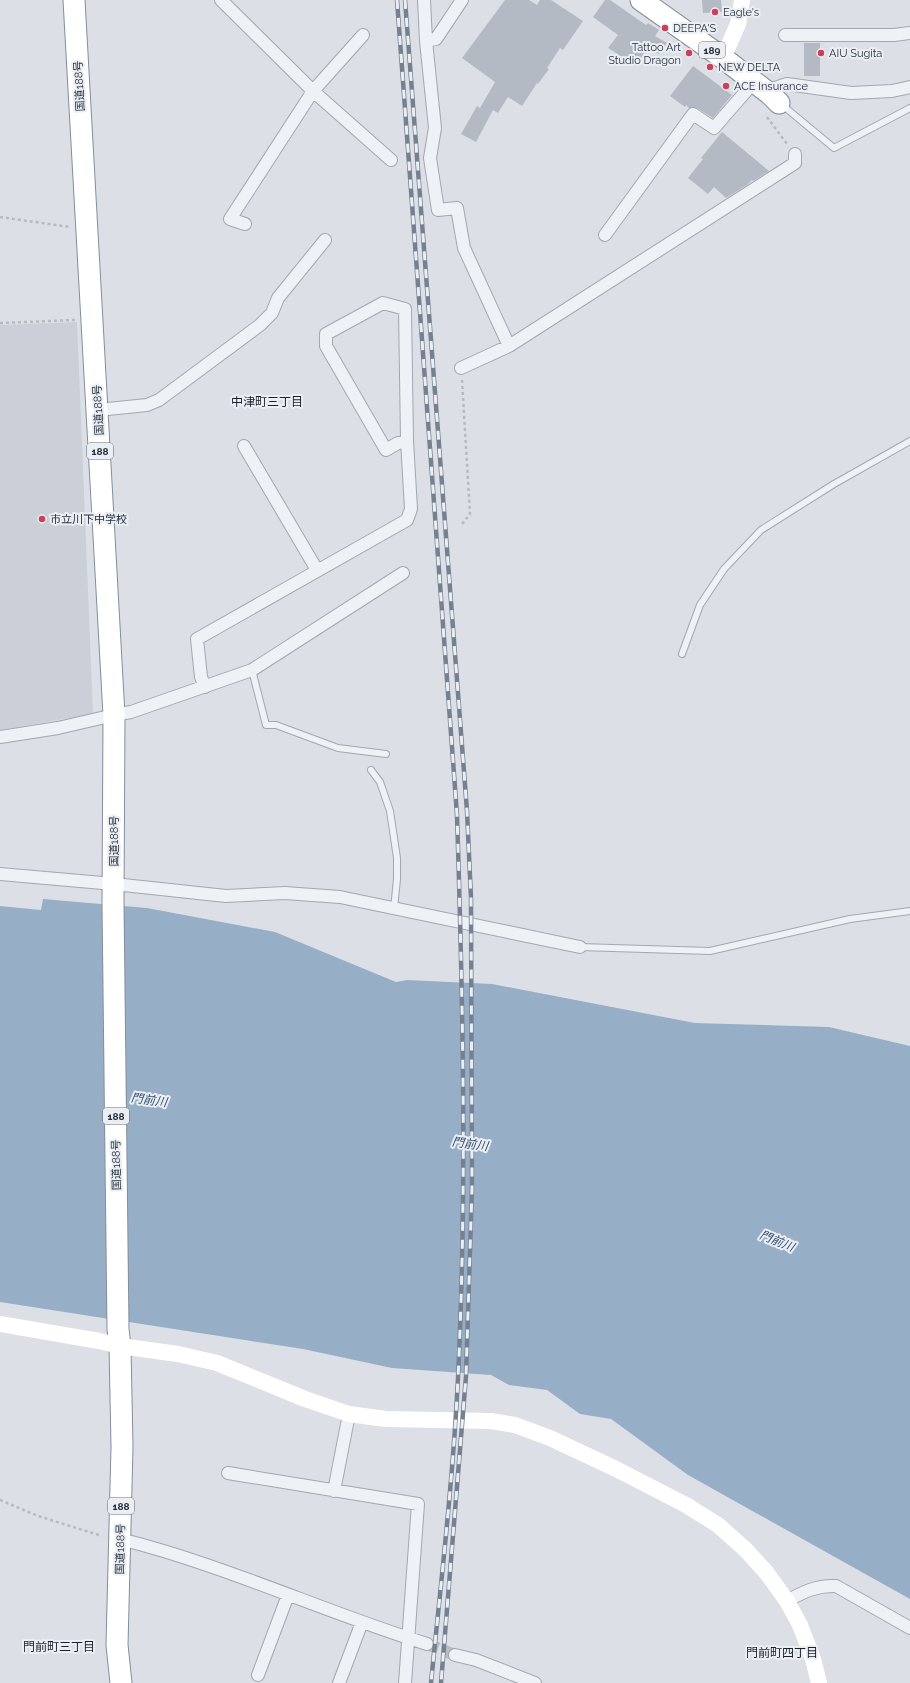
<svg xmlns="http://www.w3.org/2000/svg" width="910" height="1683" viewBox="0 0 910 1683" font-family="Raleway,'Noto Sans JP',sans-serif">
  <rect width="100%" height="100%" fill="#dce0e6"/>
  <path fill="#cacfd8" d="M77 322 93 714 0 730V325Z"/>
  <path fill="#96afc7" d="M43 899 147 908 275 932 396 982 407 980 492 984 695 1023 829 1027 910 1046V1599L688 1475 611 1419 580 1414 547 1390 509 1385 491 1375 392 1368 303 1349 0 1302V906L41 910Z"/>
  <path fill="#b3bac3" d="M505 0H529L537 5 540 0H551L583 21 563 50 560 48 547 68 549 69 538 84 537 83 522 106 508 97 498 113 493 110 476 142 461 134 477 106 480 108 495 82 462 58Z
    M605 0H610L646 25 648 23 659 30 655 36 667 43 659 54 648 47 636 66 608 48 618 35 593 17Z
    M702 0H721L722 12 703 13Z
    M804 43H820V76H804Z
    M693 66 732 95 713 118 697 108H689L686 105 685 107 670 96Z
    M722 132 769 171 753 181 752 180 747 185 726 198 714 187 708 194 688 178 703 159 701 158Z"/>
  <g fill="none" stroke-linecap="round" stroke-linejoin="round">
    <path stroke="#b8bdc4" stroke-width="12" stroke-dasharray="12 6" stroke-linecap="butt" d="M427 1644 455 1655"/>
    <g stroke="#a2a7b0" stroke-width="8">
      <path id="lane" d="M781 104 834 148 910 108
        M682 654 700 605 724 569 761 530 834 484 910 441
        M252 670 266 725H276L338 748 386 754
        M371 770 380 782 390 811 397 858V879L394 909
        M580 947 710 951 850 919 910 911"/>
    </g>
    <g stroke="#a2a7b0" stroke-width="14">
      <path id="street" d="M221 0 313 91 391 160
        M424 0 426 41 435 128 430 158 438 210 457 208 464 248 509 346 795 163V154
        M785 35H894L910 33
        M426 41 436 39 462 0
        M770 94 775 88 787 84 851 93 892 91 910 87
        M245 224 230 219 313 91 363 35
        M605 235 693 114 714 128 754 82
        M461 368 509 346
        M98 410 147 405 159 400 260 325 272 313 278 298 325 240
        M244 446 317 570
        M205 687 201 677 197 639 407 520 411 509 407 441 405 309 383 303 326 334V346L386 450 398 443 407 441
        M0 737 58 728 114 715 131 712 252 670 403 573
        M0 874 114 884 226 896 285 893 340 897 580 947
        M228 1473 418 1504 405 1683
        M334 1491 349 1414
        M120 1539C225 1565 324 1612 427 1644
        M787 1601C803 1592 817 1585 836 1586L910 1628
        M455 1655 476 1660 535 1683
        M258 1675 288 1595
        M339 1683 362 1622"/>
    </g>
    <g stroke="#838e9d" stroke-width="23">
      <path id="highway" d="M74 0 114 715 113 903 118 1329 120 1346 122 1447 117 1645 121 1683
        M641 0 723 58 770 94 779 103"/>
    </g>
    <path stroke="#b6bbc1" stroke-width="2.5" stroke-dasharray="3 3" stroke-linecap="butt" d="M767 117 787 144
      M0 217 70 227
      M0 323 75 320
      M462 380 470 514 462 524
      M0 1500 38 1516 102 1536"/>
    <use href="#lane" stroke="#eef1f5" stroke-width="6"/>
    <use href="#street" stroke="#eef1f5" stroke-width="12"/>
    <path stroke="#fff" stroke-width="16" d="M723 58 738 24 742 0
      M0 1324 99 1341 120 1346 178 1354 217 1363 305 1399 349 1414 386 1419 491 1421 515 1425 550 1438 616 1469 686 1505 718 1525 746 1550 766 1572 787 1601 800 1625 813 1659 819 1683"/>
    <use href="#highway" stroke="#fff" stroke-width="21"/>
    <g stroke="#758090" stroke-width="4.5">
      <path id="rail" d="M397 0 457 815C463 1002 467 1191 458 1378 453 1480 441 1582 431 1683
        M405 0 467 811 471 898 472 1189 466 1376 441 1683"/>
    </g>
    <use href="#rail" stroke="#ebeff4" stroke-width="3" stroke-dasharray="9" stroke-linecap="butt"/>
  </g>
  <g fill="#cf3d58" stroke="#ebeff4" stroke-width="1.5">
    <circle cx="715" cy="12" r="4"/>
    <circle cx="665" cy="28" r="4"/>
    <circle cx="689" cy="53" r="4"/>
    <circle cx="821" cy="53" r="4"/>
    <circle cx="710" cy="67" r="4"/>
    <circle cx="726" cy="86" r="4"/>
    <circle cx="42" cy="519" r="4"/>
  </g>
  <g text-anchor="middle" stroke-width="4" stroke-linejoin="round" paint-order="stroke">
    <g fill="#ebeff4" stroke="#616974" stroke-width="1">
      <rect x="699" y="42" width="26" height="16" rx="3"/>
      <rect x="87" y="443" width="26" height="16" rx="3"/>
      <rect x="103" y="1108" width="26" height="16" rx="3"/>
      <rect x="108" y="1498" width="26" height="16" rx="3"/>
    </g>
    <g font-size="10" font-weight="bold" fill="#262f3d">
      <text x="712" y="54">189</text>
      <text x="100" y="455">188</text>
      <text x="116" y="1120">188</text>
      <text x="121" y="1510">188</text>
    </g>
    <g font-size="11" fill="#262f3d" stroke="#ebeff4" text-anchor="start">
      <text x="723" y="16">Eagle's</text>
      <text x="673" y="32">DEEPA'S</text>
      <text x="681" y="51" text-anchor="end">Tattoo Art<tspan x="681" dy="13">Studio Dragon</tspan></text>
      <text x="829" y="57">AIU Sugita</text>
      <text x="718" y="71">NEW DELTA</text>
      <text x="734" y="90">ACE Insurance</text>
      <text x="50" y="523">市立川下中学校</text>
    </g>
    <g font-size="11" fill="#262f3d" stroke="#ebeff4">
      <text transform="translate(79 86) rotate(-93)" y="4">国道188号</text>
      <text transform="translate(98 410) rotate(-93)" y="4">国道188号</text>
      <text transform="translate(114 841) rotate(-90)" y="4">国道188号</text>
      <text transform="translate(116 1165) rotate(-91)" y="4">国道188号</text>
      <text transform="translate(120 1549) rotate(-89)" y="4">国道188号</text>
    </g>
    <g font-size="12" fill="#18202d" stroke="#ebeff4">
      <text x="267" y="406">中津町三丁目</text>
      <text x="59" y="1651">門前町三丁目</text>
      <text x="782" y="1657">門前町四丁目</text>
    </g>
    <g font-size="12" font-style="italic" fill="#2f4f71" stroke="#ebeff4">
      <text transform="translate(149 1100) rotate(8)" y="4">門前川</text>
      <text transform="translate(470 1144) rotate(8)" y="4">門前川</text>
      <text transform="translate(777 1241) rotate(22)" y="4">門前川</text>
    </g>
  </g>
</svg>
